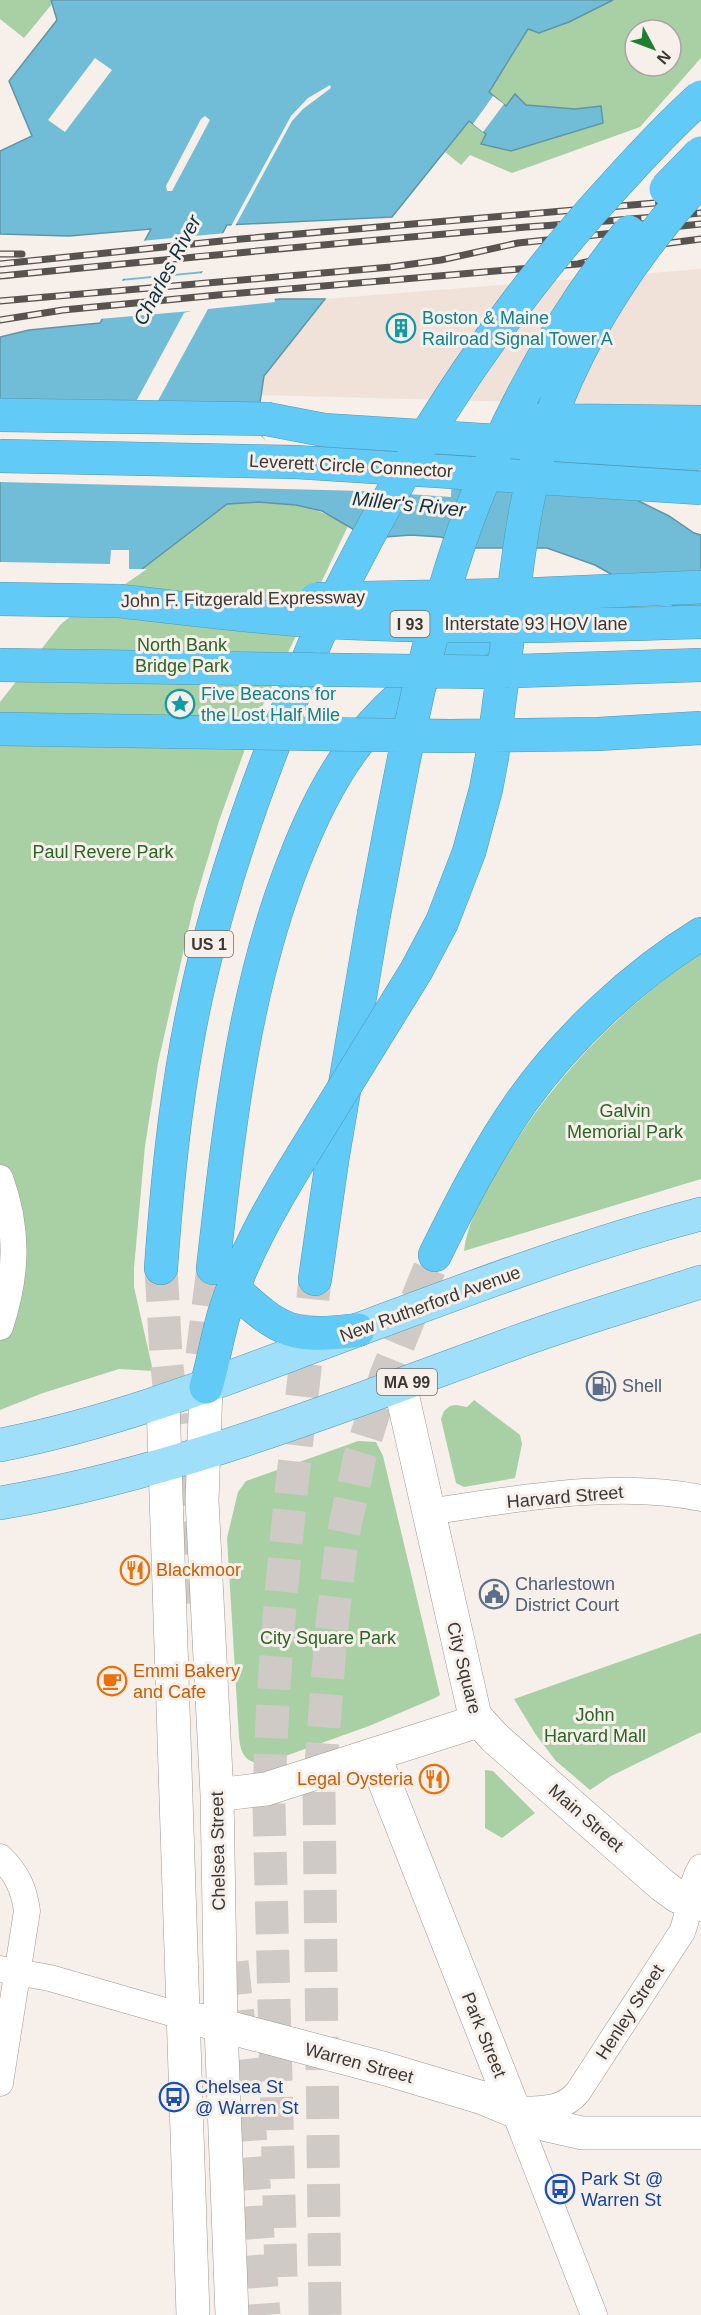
<svg xmlns="http://www.w3.org/2000/svg" width="701" height="2315" viewBox="0 0 701 2315" font-family="Helvetica,sans-serif">
  <rect width="100%" height="100%" fill="#f6efea"/>
  <path fill="#f0e2d8" d="M701 269V407L260 395 264 376 270 366 325 299Z"/>
  <path fill="#a9d0a5" fill-rule="evenodd" d="M0 0H51L52 4 24 38 0 19Z
    M540 0H701V58L640 127 512 173 470 155 461 165 445 152 516 50ZM635 30H671V66H635Z
    M258 502C293 503 318 507 348 526L254 724 219 821 194 905 158 1063 145 1146 134 1268V1287L153 1371 119 1369 43 1393 0 1410V699L59 622 133 576 227 504Z
    M701 953V1179L464 1251C467 1224 481 1198 495 1175 546 1086 616 1011 701 953Z
    M474 1400 520 1435 522 1444 515 1478 464 1487 456 1483 441 1419 444 1411 450 1406 456 1405 467 1407Z
    M358 1441 376 1442 383 1456 440 1695 435 1698 369 1726 263 1764C245 1762 241 1755 239 1737L227 1538 238 1492 246 1481Z
    M701 1633V1732L611 1776 590 1790 556 1761 536 1735 514 1699Z
    M485 1770 493 1771 535 1813 502 1838 485 1828Z"/>
  <path fill="#71bdd7" stroke="#6095a6" stroke-width="1.5" d="M51 0H613L569 22 539 33 528 29 489 92 506 106 515 94 526 105 575 109 601 106 603 123 511 151 481 144 486 134 469 121 392 217 227 225 182 308 280 299H325L264 376 256 429 271 449 512 460 531 459 562 463 669 516 694 533 701 535V611L675 606 648 595 595 565 547 548H473L441 537 411 535 385 537 358 532 322 511 296 505 258 502 227 504 133 576 59 622 0 699V337L29 330 100 323 151 229 69 236 0 234V151L32 136 9 81 57 20Z"/>
  <path fill="#f6efea" d="M95 58 112 70 65 132 48 120Z
    M330 85 331 88 303 109 292 121 234 228H230L291 116 308 98Z
    M493 96 504 104 483 132 473 124Z
    M205 116 210 120 172 191H167L166 186 201 119Z
    M226 233 205 271 121 279 141 241Z
    M204 273 187 305 274 296 275 302 208 309 154 408 132 409 184 313 191 311 99 319 120 281Z
    M0 408 259 429 261 436 272 446 452 469 451 497 364 491 0 482Z
    M111 550H129V569H147L118 589 85 605 61 624 0 702V562L110 564Z"/>
  <g fill="none" stroke-linecap="round" stroke-linejoin="round">
    <path stroke="#d0cac6" stroke-width="33" stroke-dasharray="33 16" stroke-linecap="butt" d="M161 1268 166 1356 173 1425
      M202 1355 213 1268
      M178 1473 194 1606
      M232 1962 248 2105 264 2315
      M281 2277 269 1807C272 1630 296 1455 315 1279
      M325 2315 319 1791 331 1633 342 1540 360 1456 386 1375 435 1255"/>
    <g stroke="#9e9893" stroke-width="27">
      <path id="minor" d="M0 1178C19 1230 17 1275 0 1327
        M428 1512C515 1499 615 1480 701 1498
        M0 1857C17 1873 24 1889 27 1911L0 2083
        M0 1969 50 1978 182 2016
        M594 2315 514 2110C537 2109 562 2112 578 2092L682 1932C691 1910 689 1887 701 1867"/>
    </g>
    <g stroke="#9e9893" stroke-width="34">
      <path id="secondary" d="M400 1385 475 1716 495 1738 662 1885 677 1896 701 1905
        M206 1387 202 1501 217 1795 221 2026 232 2315
        M163 1403 193 2315
        M374 1755 514 2110
        M217 1795 266 1789 478 1721
        M201 2020 386 2069 483 2098 547 2125 582 2133H701"/>
    </g>
    <g stroke="#5397b2" stroke-width="34">
      <path id="primary" d="M0 1445C103 1425 200 1389 298 1352 431 1303 564 1250 701 1214
        M0 1503C176 1473 344 1405 511 1344 573 1321 638 1302 701 1282"/>
    </g>
    <g stroke="#5397b2" stroke-width="34">
      <path id="motorway" d="M0 415 267 419
        M0 599 119 601
        M435 1255C461 1202 488 1149 522 1101 568 1037 634 975 701 934
        M161 1268C168 1170 178 1071 201 975 228 858 271 746 318 636
        M213 1268C229 1129 243 989 295 859 311 818 330 778 357 743 397 691 456 650 514 621
        M315 1279 332 1161 374 914
        M234 1289C281 1333 293 1338 358 1330
        M206 1387C213 1363 217 1338 224 1314 242 1258 271 1206 302 1156"/>
    </g>
    <use href="#minor" stroke="#fff" stroke-width="26"/>
    <use href="#secondary" stroke="#fff" stroke-width="33"/>
    <use href="#primary" stroke="#a0dffa" stroke-width="33"/>
    <use href="#motorway" stroke="#61caf6" stroke-width="33"/>
    <g stroke="#575351" stroke-width="7">
      <path id="rail" d="M0 254H22
        M0 264 241 239 701 199
        M0 276C172 259 343 242 515 228 577 223 639 219 701 213
        M0 301 391 267 441 260 518 243 701 224
        M0 320 63 310 218 295 578 264 662 244 701 239"/>
    </g>
    <use href="#rail" stroke="#f6efea" stroke-width="4.5" stroke-dasharray="14" stroke-linecap="butt"/>
    <g stroke="#5397b2" stroke-width="34" stroke-linecap="butt">
      <path id="motorway-bridge" d="M666 189 701 153
        M267 419 324 430 701 454
        M529 420 701 422
        M0 456 296 462 701 488
        M316 599 516 595 701 587
        M119 601C184 608 249 617 314 621 443 629 572 626 701 622
        M318 636C395 473 492 318 615 185 642 155 670 125 701 97
        M0 665 485 672 701 665
        M0 729 450 736 598 734 701 728
        M374 914C401 776 423 634 474 503 512 406 563 314 629 232
        M302 1156 416 971 442 922 469 852 486 789 492 757C499 705 506 652 513 599 520 541 528 481 548 425 580 334 636 250 701 179"/>
    </g>
    <use href="#motorway-bridge" stroke="#61caf6" stroke-width="33"/>
  </g>
  <defs>
    <g id="building-ring" transform="scale(1.5)"><circle r="9.5" fill="#f6efea" stroke="#0f9aa8" stroke-width="1.5"/><path d="M-4-6H4V6H1V3H-1V6H-4ZM-2.5-4.3h1.7v1.8h-1.7ZM.8-4.3h1.7v1.8H.8ZM-2.5-1h1.7V.8h-1.7ZM.8-1h1.7V.8H.8Z" fill="#0f9aa8"/></g>
    <g id="sight-ring" transform="scale(1.5)"><circle r="9.5" fill="#f6efea" stroke="#0f9aa8" stroke-width="1.5"/><path d="M0-6L1.8-2.2L6-1.7L2.9 1.2L3.7 5.4L0 3.3L-3.7 5.4L-2.9 1.2L-6-1.7L-1.8-2.2Z" fill="#0f9aa8"/></g>
    <g id="fuel-ring" transform="scale(1.5)"><circle r="9.5" fill="#f6efea" stroke="#5c6f8a" stroke-width="1.5"/><path d="M-5.5-6h7V0h2V4h1.3V-2.5L3-4.5l.8-.8L6-3V5H2.5V1h-1V6h-7ZM-4.2-4.7v3.2H.2V-4.7Z" fill="#5c6f8a"/></g>
    <g id="restaurant-ring" transform="scale(1.5)"><circle r="9.5" fill="#f6efea" stroke="#e8710a" stroke-width="1.5"/><path d="M-5-6h1v4h1v-4h1v4h1v-4h1v5L-1.5 .5V6h-2V.5L-5-1ZM5-6V6H3V1.5H1.5Q1.5-4 5-6Z" fill="#e8710a"/></g>
    <g id="civic-ring" transform="scale(1.5)"><circle r="9.5" fill="#f6efea" stroke="#5c6f8a" stroke-width="1.5"/><path d="M-.6-6.5H3V-4.5H.6V-3L4-1V1h2V6H-6V1h2V-1L-.6-3ZM-1.2 2.5V6h2.4V2.5Z" fill="#5c6f8a"/></g>
    <g id="cafe-ring" transform="scale(1.5)"><circle r="9.5" fill="#f6efea" stroke="#e8710a" stroke-width="1.5"/><path d="M-5.5-4.5H6V0H3Q3 3.5 0 3.5H-2.5Q-5.5 3.5-5.5 0ZM3-3.2v2h1.7v-2ZM-6 4.5H4V6H-6Z" fill="#e8710a"/></g>
    <g id="bus-ring" transform="scale(1.5)"><circle r="9.5" fill="#f6efea" stroke="#1a4fb4" stroke-width="1.5"/><path d="M-5-6H5V4H4V6H2V4H-2V6H-4V4H-5ZM-3.5-4V0h7V-4ZM-3.5 1.2v1.5H-2V1.2ZM2 1.2v1.5H3.5V1.2Z" fill="#1a4fb4"/></g>
  </defs>
  <g fill-rule="evenodd">
    <use href="#building-ring" x="401" y="328"/>
    <use href="#sight-ring" x="180" y="704"/>
    <use href="#fuel-ring" x="601" y="1386"/>
    <use href="#restaurant-ring" x="135" y="1570"/>
    <use href="#civic-ring" x="494" y="1594"/>
    <use href="#cafe-ring" x="112" y="1681"/>
    <use href="#restaurant-ring" x="434" y="1779"/>
    <use href="#bus-ring" x="174" y="2097"/>
    <use href="#bus-ring" x="560" y="2189"/>
  </g>
  <g text-anchor="middle" stroke-width="6" stroke-linejoin="round" paint-order="stroke">
    <g fill="#f6efea" stroke="#726e6b" stroke-width="1.5">
      <rect x="390.5" y="611" width="39" height="26" rx="4.5"/>
      <rect x="185" y="931" width="48" height="26" rx="4.5"/>
      <rect x="377" y="1369" width="60" height="26" rx="4.5"/>
    </g>
    <g font-size="16" font-weight="bold" fill="#3a3735">
      <text x="410" y="630">I 93</text>
      <text x="209" y="950">US 1</text>
      <text x="407" y="1388">MA 99</text>
    </g>
    <g font-size="18" fill="#0d838f" stroke="#f6efea" text-anchor="start">
      <text x="422" y="324">Boston &amp; Maine<tspan x="422" dy="21">Railroad Signal Tower A</tspan></text>
      <text x="201" y="700">Five Beacons for<tspan x="201" dy="21">the Lost Half Mile</tspan></text>
    </g>
    <g font-size="18" fill="#3a3735" stroke="#f6efea">
      <text transform="translate(351 466) rotate(3)" y="6">Leverett Circle Connector</text>
      <text transform="translate(243 599) rotate(-1)" y="6">John F. Fitzgerald Expressway</text>
      <text x="536" y="630">Interstate 93 HOV lane</text>
      <text transform="translate(430 1304) rotate(-20)" y="6">New Rutherford Avenue</text>
      <text transform="translate(565 1497) rotate(-5)" y="6">Harvard Street</text>
      <text transform="translate(464 1668) rotate(76)" y="6">City Square</text>
      <text transform="translate(586 1818) rotate(41)" y="6">Main Street</text>
      <text transform="translate(218 1851) rotate(-91)" y="6">Chelsea Street</text>
      <text transform="translate(630 2012) rotate(-57)" y="6">Henley Street</text>
      <text transform="translate(484 2035) rotate(68)" y="6">Park Street</text>
      <text transform="translate(359 2063) rotate(15)" y="6">Warren Street</text>
    </g>
    <g font-size="18" fill="#2a6526" stroke="#f6efea">
      <text x="182" y="651">North Bank<tspan x="182" dy="21">Bridge Park</tspan></text>
      <text x="103" y="858">Paul Revere Park</text>
      <text x="625" y="1117">Galvin<tspan x="625" dy="21">Memorial Park</tspan></text>
      <text x="328" y="1644">City Square Park</text>
      <text x="595" y="1721">John<tspan x="595" dy="21">Harvard Mall</tspan></text>
    </g>
    <g font-size="18" fill="#4e5e75" stroke="#f6efea" text-anchor="start">
      <text x="622" y="1392">Shell</text>
      <text x="515" y="1590">Charlestown<tspan x="515" dy="21">District Court</tspan></text>
    </g>
    <g font-size="18" fill="#c56008" stroke="#f6efea" text-anchor="start">
      <text x="156" y="1576">Blackmoor</text>
      <text x="133" y="1677">Emmi Bakery<tspan x="133" dy="21">and Cafe</tspan></text>
      <text x="413" y="1785" text-anchor="end">Legal Oysteria</text>
    </g>
    <g font-size="18" fill="#164399" stroke="#f6efea" text-anchor="start">
      <text x="195" y="2093">Chelsea St<tspan x="195" dy="21">@ Warren St</tspan></text>
      <text x="581" y="2185">Park St @<tspan x="581" dy="21">Warren St</tspan></text>
    </g>
    <g font-size="20" font-style="italic" fill="#0e323e" stroke="#f6efea">
      <text transform="translate(167 270) rotate(-62)" y="7">Charles River</text>
      <text transform="translate(409 504) rotate(6)" y="7">Miller's River</text>
    </g>
  </g>
  <g transform="translate(653 48) rotate(131)"><circle r="28" fill="#f6efea" stroke="#aba5a2" stroke-width="1.5"/>
  <path d="M0-4.5L10 22L0 15L-10 22Z" fill="#1e7f31"/>
  <text y="-9" font-size="16" font-weight="bold" text-anchor="middle" fill="#3a3735">N</text>
  </g>
</svg>
